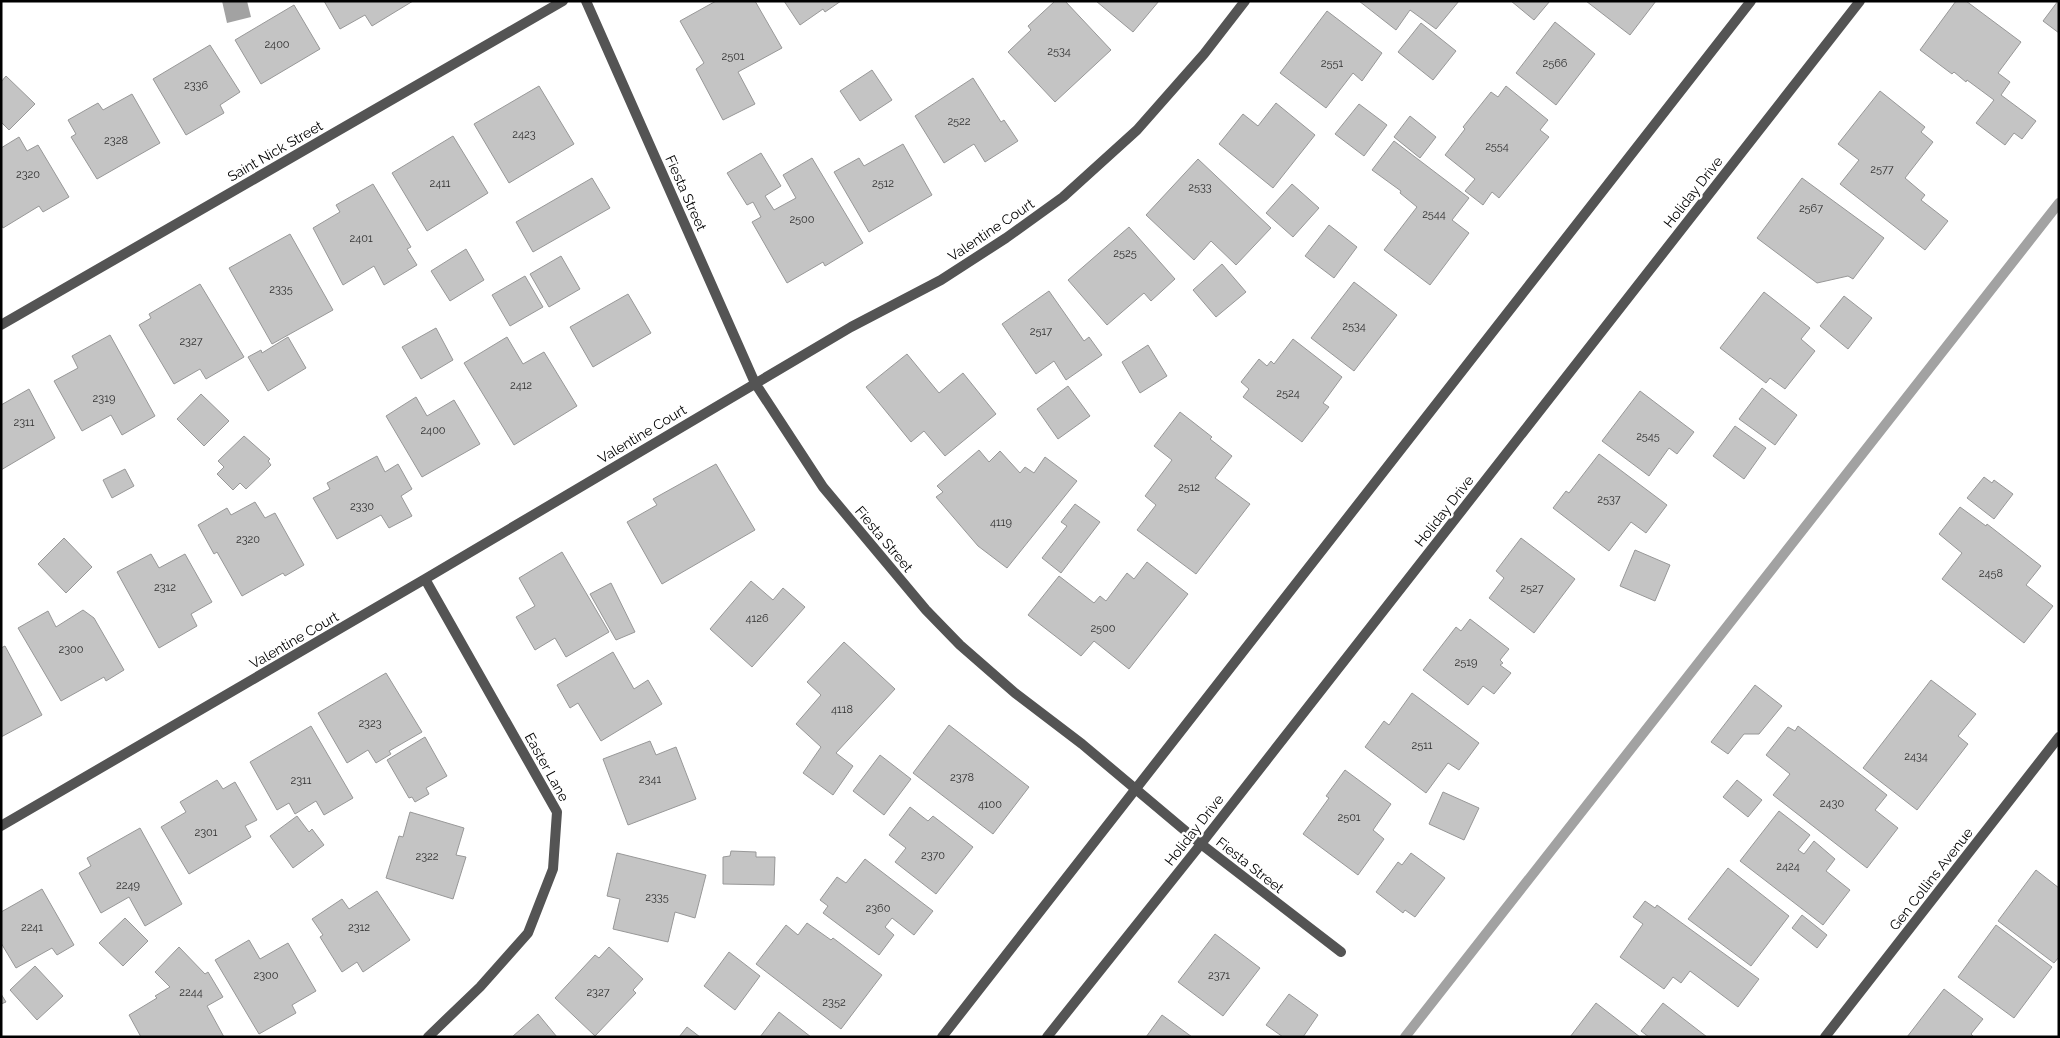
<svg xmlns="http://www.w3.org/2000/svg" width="2060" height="1038" viewBox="0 0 2060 1038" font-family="Raleway,sans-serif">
  <rect width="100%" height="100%" fill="#fff"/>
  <path fill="#a2a2a2" d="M222 1H247L251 17 227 23Z"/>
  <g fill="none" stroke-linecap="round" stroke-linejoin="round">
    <path stroke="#a2a2a2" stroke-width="10" d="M1405 1037 2059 203"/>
  </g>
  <path fill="#c4c4c4" stroke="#989898" d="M324 1H413L372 26 365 15 340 29Z
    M716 1H755L782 48 738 72 755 104 723 120 696 69 704 63 680 21Z
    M784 1H841L825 12 823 9 800 25Z
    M1055 1H1065L1111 50 1055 102 1008 52 1031 30 1028 26Z
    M1096 1H1159L1133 32Z
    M1359 1H1459L1436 29 1410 10 1396 30Z
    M1511 1H1550L1534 20Z
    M1586 1H1656L1630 35Z
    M1956 1H1966L2021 42 1998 73 2010 82 2001 95 2036 121 2022 139 2014 133 2005 145 1976 123 1994 100 1967 80 1966 82 1954 72 1952 74 1920 50Z
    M2058 1H2059V33L2043 21Z
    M294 5 320 49 261 84 235 40Z
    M1327 11 1382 53 1362 81 1353 73 1326 108 1280 73Z
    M1555 22 1595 54 1556 105 1516 73Z
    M1421 23 1456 51 1433 80 1398 52Z
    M210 45 240 92 220 105 224 113 186 135 153 79Z
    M872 70 892 100 860 121 840 91Z
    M6 76 35 104 9 130 1 122V82Z
    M973 78 1001 122 1004 120 1018 141 985 162 974 144 944 163 915 116Z
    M539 86 574 144 509 183 474 124Z
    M1506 86 1548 120 1540 130 1549 137 1499 198 1492 192 1483 205 1465 191 1475 179 1445 155 1465 129 1463 127 1491 92 1498 97Z
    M1880 91 1925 127 1921 132 1933 142 1905 178 1925 195 1921 200 1948 221 1925 250 1840 184 1859 160 1838 144Z
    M132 94 160 143 97 179 71 137 76 134 68 120 98 103 103 110Z
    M1276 103 1315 135 1273 188 1219 144 1243 114 1258 126Z
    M1359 104 1387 125 1364 156 1335 134Z
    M1410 116 1436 137 1420 158 1394 137Z
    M453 136 488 193 427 231 392 173Z
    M19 137 27 151 38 145 69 197 43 212 39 206 3 228 1 224V148Z
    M1394 141 1469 198 1452 220 1469 233 1430 285 1384 250 1417 207 1400 193 1401 191 1372 170Z
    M903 144 932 195 869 232 834 172 859 158 864 166Z
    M761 153 781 186 765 196 774 210 796 198 783 175 812 158 863 243 825 266 823 262 787 283 752 222 761 217 753 202 747 205 727 173Z
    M1198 159 1271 228 1236 265 1211 241 1194 260 1146 215Z
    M592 178 610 208 533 252 516 222Z
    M1802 178 1884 238 1853 279 1848 276 1817 283 1757 238Z
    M373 184 411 247 407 249 417 265 384 285 374 266 343 285 313 228 340 212 336 205Z
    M1292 184 1319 208 1293 237 1266 213Z
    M1329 225 1357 247 1334 278 1305 256Z
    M1129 227 1175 279 1151 301 1144 293 1107 325 1068 280Z
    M290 234 333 310 272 344 229 268Z
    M466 249 484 280 450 301 431 271Z
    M561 256 580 289 549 307 530 274Z
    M1222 264 1246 292 1216 317 1193 290Z
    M525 276 543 307 510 326 492 295Z
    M1354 282 1397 315 1354 371 1311 338Z
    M200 284 244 357 206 379 200 369 174 384 139 325 151 318 149 314Z
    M1049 291 1084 341 1089 337 1102 355 1066 380 1054 361 1036 374 1002 324Z
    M1764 292 1810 328 1801 339 1815 351 1785 389 1770 378 1766 383 1720 348Z
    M628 294 651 333 593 367 570 327Z
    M1844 296 1872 318 1848 349 1820 326Z
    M436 328 453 360 421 379 402 347Z
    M110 335 155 416 122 435 111 415 82 431 54 381 78 368 72 356Z
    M288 337 306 368 268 391 248 357 261 350 262 353Z
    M507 337 523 364 544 352 577 406 514 445 464 363Z
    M1293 339 1342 377 1323 403 1329 407 1302 442 1243 397 1249 389 1241 382 1259 359 1267 366 1271 361 1274 364Z
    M1148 345 1167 376 1140 393 1122 362Z
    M907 354 939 393 963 373 996 414 945 456 924 431 911 442 866 387Z
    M1068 386 1090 416 1058 439 1037 409Z
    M1762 388 1797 415 1775 445 1739 419Z
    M29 389 55 438 1 470V405Z
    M1640 391 1694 432 1677 454 1669 448 1649 476 1602 441Z
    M201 394 229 421 204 446 177 419Z
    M416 397 427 416 454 400 480 444 422 477 386 416Z
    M1180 412 1212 437 1210 439 1232 456 1215 478 1250 504 1196 574 1137 530 1156 505 1145 496 1172 460 1154 446Z
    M1735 426 1766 448 1744 479 1713 456Z
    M244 436 270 459 268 461 271 465 246 489 240 483 233 490 217 474 224 467 218 461Z
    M979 450 989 462 1000 451 1020 473 1025 467 1034 473 1045 457 1077 481 1007 568 978 546 936 497 943 492 937 486Z
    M1599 454 1667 505 1646 533 1631 522 1609 551 1553 508 1566 491 1569 493Z
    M377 456 385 472 398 464 412 489 401 496 412 516 389 528 381 515 337 539 313 498 330 489 327 483Z
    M716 464 755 530 662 584 627 522 657 505 653 499Z
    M125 469 134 486 112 498 103 480Z
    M1984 477 1992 483 1994 480 2013 494 1994 519 1967 498Z
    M255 502 265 518 275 513 304 565 285 576 283 573 242 596 217 552 214 554 198 525 227 508 231 515Z
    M1075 504 1100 522 1061 573 1042 558 1067 526 1061 522Z
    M1960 507 1986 526 1987 524 2041 566 2026 585 2053 606 2024 643 1942 579 1962 553 1939 534Z
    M64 538 92 567 66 593 38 564Z
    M1521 538 1575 579 1534 633 1489 598 1504 578 1496 571Z
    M1635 550 1670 565 1655 601 1620 586Z
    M562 552 609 632 566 657 555 638 535 650 516 617 535 606 519 578Z
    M151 554 159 568 185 554 212 602 191 614 197 626 159 648 117 572Z
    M1147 562 1188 594 1129 669 1094 641 1081 656 1028 615 1059 576 1094 603 1100 596 1106 601 1127 573 1134 579Z
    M751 581 773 600 783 588 805 607 752 667 710 629Z
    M611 583 635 632 616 640 590 594Z
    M83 610 94 618 124 670 106 681 104 677 61 701 18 628 48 611 56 627Z
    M1470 619 1509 649 1500 660 1503 663 1500 665 1511 673 1494 694 1483 686 1468 705 1423 670 1456 627 1461 631Z
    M844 642 895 689 836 753 853 766 833 795 803 773 821 747 796 724 821 695 807 682Z
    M5 646 42 715 1 737V648Z
    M613 652 634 689 648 680 662 704 601 741 578 703 570 708 557 685Z
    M386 673 422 732 389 751 391 754 376 763 368 750 347 763 318 713Z
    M1931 680 1976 714 1958 736 1968 744 1917 810 1863 768Z
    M1755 685 1782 706 1759 734H1744L1728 754 1711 742Z
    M1412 693 1479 743 1459 770 1448 763 1426 793 1365 747 1384 721 1389 725Z
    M949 725 1029 787 993 834 913 773Z
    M311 726 353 798 324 815 316 801 295 814 289 803 277 810 250 762Z
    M1798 726 1887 795 1875 810 1898 828 1867 868 1773 795 1790 774 1766 755 1788 727 1795 731Z
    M425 737 447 776 426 788 429 794 415 802 412 797 409 798 387 760Z
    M650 741 656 755 676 747 696 799 628 825 603 759Z
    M880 755 911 779 884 815 853 791Z
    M1345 770 1391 804 1373 830 1384 839 1358 875 1303 834 1329 798 1326 796Z
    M217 780 223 789 235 782 257 820 245 826 251 837 189 874 161 827 186 812 180 802Z
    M1737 780 1762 800 1748 817 1723 797Z
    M1443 792 1479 808 1464 840 1429 824Z
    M910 807 928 821 933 816 973 847 936 894 895 862 906 848 889 835Z
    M1779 811 1810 835 1798 850 1804 854 1814 841 1835 859 1826 871 1850 890 1823 925 1740 861Z
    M410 812 464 828 456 855 466 857 453 899 386 878 399 836 403 837Z
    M297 816 309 832 312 829 324 845 293 868 270 836Z
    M140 828 182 904 145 926 129 897 101 913 79 873 91 866 87 858Z
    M731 851 756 852V857H775L774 885 723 884V857L730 856Z
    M617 853 706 875 695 918 675 912 668 942 613 929 620 899 607 896Z
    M1411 853 1445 878 1415 917 1405 910 1403 913 1376 892 1398 862 1402 865Z
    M865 859 933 911 914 935 892 918 885 927 894 935 879 955 823 913 828 906 820 900 837 877 846 883Z
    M1728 868 1789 916 1751 966 1688 919Z
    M2036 870 2059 888V957L2054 963 1998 921Z
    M42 889 74 945 57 955 52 948 16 968 1 943V912Z
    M377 891 410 940 363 972 357 962 342 972 320 937 323 935 312 919 342 899 349 909Z
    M1645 901 1655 908 1657 905 1759 979 1738 1007 1690 971 1681 983 1673 977 1664 989 1620 957 1643 924 1633 917Z
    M1802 915 1827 935 1817 948 1792 928Z
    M125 918 148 941 123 966 99 943Z
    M807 923 831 940 833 938 882 975 841 1029 756 964 786 925 798 935Z
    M1996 925 2052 967 2014 1018 1958 977Z
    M1215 934 1260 968 1223 1016 1178 982Z
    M249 940 260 959 288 943 316 991 292 1005 296 1013 259 1034 215 960Z
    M179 947 205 974 208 972 223 997 207 1006 224 1037H141L129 1015 157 998 155 996 170 987 155 972Z
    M609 947 643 979 633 990 636 993 595 1036 555 998 595 955 599 958Z
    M729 952 760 976 735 1010 704 986Z
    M35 966 63 996 37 1020 10 990Z
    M1944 989 1983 1019 1971 1034 1974 1037H1907Z
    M1 994 6 1002 1 1004Z
    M1289 994 1318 1015 1303 1037H1283L1266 1025Z
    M1596 1003 1640 1037H1570Z
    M1663 1003 1707 1037H1649L1641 1031Z
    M779 1012 811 1037H760Z
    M538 1014 557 1037H512Z
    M1162 1015 1192 1037H1146Z
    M687 1027 700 1037H679Z"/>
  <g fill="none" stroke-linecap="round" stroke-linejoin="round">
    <path stroke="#545454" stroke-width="10" d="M586 1 755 383 823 487 926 610 960 645 1015 693 1082 744 1201 844 1341 952
      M1 325 563 1
      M425 579 557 812 553 869 528 933 480 987 428 1037
      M1 826 425 579 851 327 941 280 1006 238 1063 197 1137 130 1204 54 1245 1
      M1825 1037 2059 737"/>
    <path stroke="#545454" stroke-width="10" d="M942 1037 1751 1
      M1047 1037 1201 844 1860 1"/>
  </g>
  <g text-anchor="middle" stroke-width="5" stroke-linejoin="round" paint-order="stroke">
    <g font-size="11" fill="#313131">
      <text x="277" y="48">2400</text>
      <text x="1059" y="55">2534</text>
      <text x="733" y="60">2501</text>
      <text x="1332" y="67">2551</text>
      <text x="1555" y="67">2566</text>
      <text x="196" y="89">2336</text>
      <text x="959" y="125">2522</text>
      <text x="524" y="138">2423</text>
      <text x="116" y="144">2328</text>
      <text x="1497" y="150">2554</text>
      <text x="1882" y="173">2577</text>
      <text x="28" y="178">2320</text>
      <text x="440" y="187">2411</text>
      <text x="883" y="187">2512</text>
      <text x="1200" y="191">2533</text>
      <text x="1811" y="212">2567</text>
      <text x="1434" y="218">2544</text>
      <text x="802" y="223">2500</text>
      <text x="361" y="242">2401</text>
      <text x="1125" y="257">2525</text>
      <text x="281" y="293">2335</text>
      <text x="1354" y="330">2534</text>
      <text x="1041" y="335">2517</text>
      <text x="191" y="345">2327</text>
      <text x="521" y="389">2412</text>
      <text x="1288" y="397">2524</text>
      <text x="104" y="402">2319</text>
      <text x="24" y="426">2311</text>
      <text x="433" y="434">2400</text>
      <text x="1648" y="440">2545</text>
      <text x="1189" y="491">2512</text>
      <text x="1609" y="503">2537</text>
      <text x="362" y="510">2330</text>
      <text x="1001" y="526">4119</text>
      <text x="248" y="543">2320</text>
      <text x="1991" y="577">2458</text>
      <text x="165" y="591">2312</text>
      <text x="1532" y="592">2527</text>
      <text x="757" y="622">4126</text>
      <text x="1103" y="632">2500</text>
      <text x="71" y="653">2300</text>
      <text x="1466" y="666">2519</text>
      <text x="842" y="713">4118</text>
      <text x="370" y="727">2323</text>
      <text x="1422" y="749">2511</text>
      <text x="1916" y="760">2434</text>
      <text x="962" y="781">2378</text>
      <text x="650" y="783">2341</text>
      <text x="301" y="784">2311</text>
      <text x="1832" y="807">2430</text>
      <text x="990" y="808">4100</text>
      <text x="1349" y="821">2501</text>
      <text x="206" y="836">2301</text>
      <text x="933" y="859">2370</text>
      <text x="427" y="860">2322</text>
      <text x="1788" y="870">2424</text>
      <text x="128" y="889">2249</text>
      <text x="657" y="901">2335</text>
      <text x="878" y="912">2360</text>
      <text x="32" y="931">2241</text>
      <text x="359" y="931">2312</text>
      <text x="266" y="979">2300</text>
      <text x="1219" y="979">2371</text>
      <text x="191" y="996">2244</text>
      <text x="598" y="996">2327</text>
      <text x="834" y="1006">2352</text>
    </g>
    <g font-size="14" fill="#000" stroke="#fff">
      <text transform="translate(275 151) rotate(-30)" y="5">Saint Nick Street</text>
      <text transform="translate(1693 192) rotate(-52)" y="5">Holiday Drive</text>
      <text transform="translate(686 193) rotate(66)" y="5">Fiesta Street</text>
      <text transform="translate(991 230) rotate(-34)" y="5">Valentine Court</text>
      <text transform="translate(642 434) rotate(-31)" y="5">Valentine Court</text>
      <text transform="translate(1444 511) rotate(-52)" y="5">Holiday Drive</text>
      <text transform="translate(884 539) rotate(50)" y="5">Fiesta Street</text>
      <text transform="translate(294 640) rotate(-30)" y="5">Valentine Court</text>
      <text transform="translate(547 767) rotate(61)" y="5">Easter Lane</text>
      <text transform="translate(1194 830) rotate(-52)" y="5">Holiday Drive</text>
      <text transform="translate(1250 865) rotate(38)" y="5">Fiesta Street</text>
      <text transform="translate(1931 879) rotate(-52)" y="5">Gen Collins Avenue</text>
    </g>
  </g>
  <rect width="2060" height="1038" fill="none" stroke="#000000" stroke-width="5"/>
</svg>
